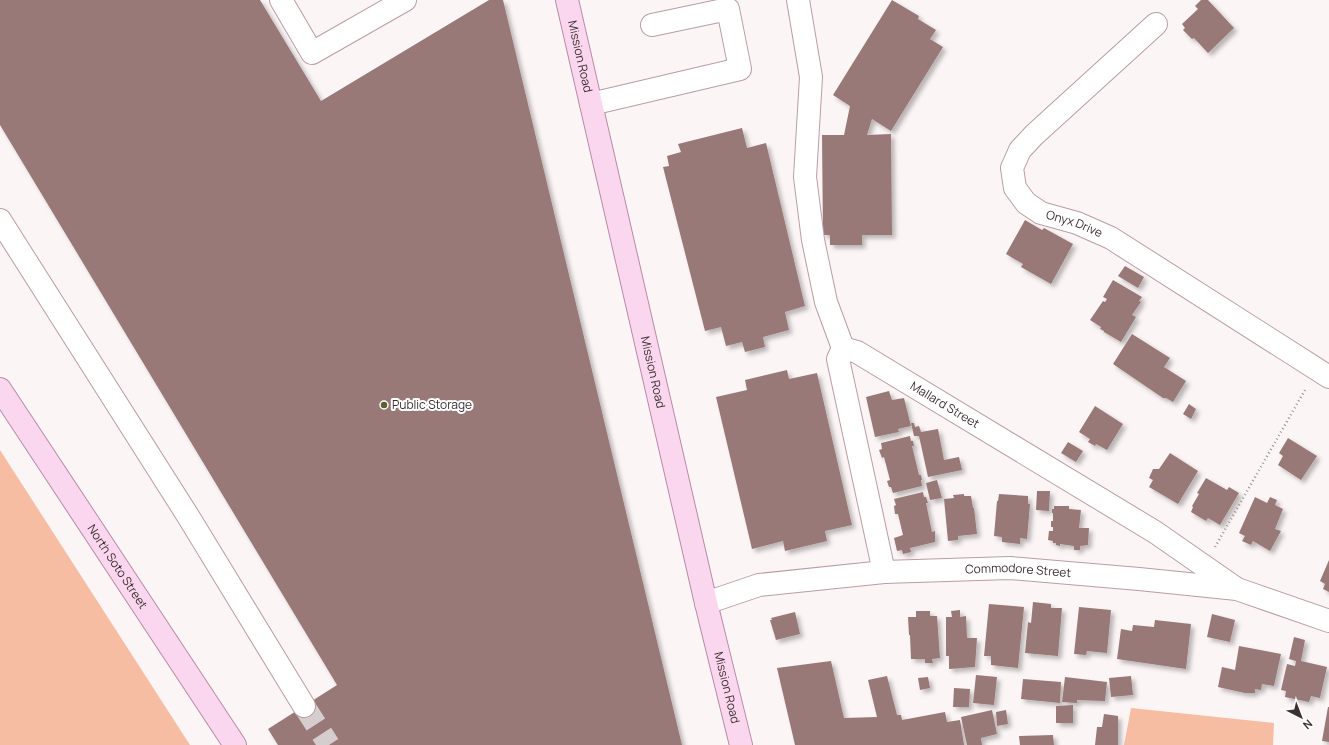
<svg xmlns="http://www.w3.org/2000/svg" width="1329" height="745" viewBox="0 0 1329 745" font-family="Manrope,sans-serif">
  <defs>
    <filter id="shadow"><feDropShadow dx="3.5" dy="3.5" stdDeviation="2" flood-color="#0004"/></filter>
  </defs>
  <rect width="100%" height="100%" fill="#fcf5f6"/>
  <path fill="#f7bda3" d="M0 450 190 745H0Z
    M1131 708 1274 723 1273 745H1124Z"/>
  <path fill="#987977" filter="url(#shadow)" d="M0 0H260L321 101 489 0H503L682 745H278L268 729 337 685 0 125Z
    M892 0 919 16 918 19 936 30 930 39 943 47 891 131 872 119 867 135 891 134 892 235H862V245H830V235H823L822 135H844L850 106 833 95Z
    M1201 0H1208L1234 28 1208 53 1194 38 1192 39 1183 30 1185 28 1182 24 1198 9 1195 6Z
    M742 128 747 148 766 143 805 306 785 312 789 330 763 337 765 347 745 352 742 342 726 346 721 327 705 331 663 167 669 166 667 156 681 152 678 144Z
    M1025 220 1042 230 1044 228 1073 244 1051 284 1021 267 1023 264 1006 254Z
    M1125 266 1144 277 1138 288 1118 276Z
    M1113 280 1142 297 1139 301 1141 302 1132 315 1136 317 1121 342 1104 332V331L1100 329 1101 327 1090 320 1103 301 1105 302 1107 299 1103 297Z
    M1132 334 1170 358 1164 367 1186 381 1173 402 1166 398H1163L1113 364Z
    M787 370 789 379 817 373 852 525 825 531 827 541 785 551 783 541 752 549 716 397 747 390 745 380Z
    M889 391 892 400 904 398 911 426 898 429 899 432 875 437 866 397Z
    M1189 404 1196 409 1191 419 1183 414Z
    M1095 406 1123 424 1107 450 1096 444 1095 446 1088 442 1090 439 1079 432Z
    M911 423H914L915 427 919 426 921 432 938 429 944 460 959 457 962 470 928 477 919 436H914Z
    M910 436 911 441H913L914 446H912L919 475H921L922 480H921L922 486 893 493 891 487H889L887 481 890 480 884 457 882 458 879 450 882 449 881 443Z
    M1288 438 1317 456 1301 480 1278 465 1283 456 1279 453Z
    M1068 442 1083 451 1076 462 1061 453Z
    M1170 453 1198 471 1178 504 1149 487 1153 480 1149 478 1153 469H1159Z
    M1206 478 1227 490 1229 487 1239 493 1220 525 1208 518 1206 521 1191 512 1193 507 1192 506 1199 494 1197 493Z
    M937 480 942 498 930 500 926 483Z
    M1037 491H1050L1049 511 1036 510Z
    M923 492 924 497H926L928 503H926L932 532 935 531V542L910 548 911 552 903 554 902 550 897 551 894 538 903 535 898 514H895L894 506 896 505 894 499Z
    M964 494V496H971L973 508H974L977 534 958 536V540L948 541 944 499 954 498 953 495Z
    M999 494 1028 496V504H1030L1027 539 1020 538V544L1002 542V537L994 536 997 501H998Z
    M1255 497 1267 503 1270 497 1277 500 1275 505 1283 509 1275 529 1281 531 1270 551 1253 541 1251 545 1242 541 1245 536 1239 533Z
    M1054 506H1069V509L1081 510 1079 528H1089L1088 545 1080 546V550H1074V546L1060 544V546L1056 545V543H1053V541L1048 540 1049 531H1053V527H1051V521H1053V513H1052V509H1054Z
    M1329 560V592L1323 589 1325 584 1320 581Z
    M1033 602 1051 604V608H1062L1058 656 1025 653 1028 622 1031 623Z
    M989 604 1024 607 1018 668 991 665V656H984Z
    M1079 607 1111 610 1107 653 1087 651 1086 655 1074 654Z
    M960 610V617L966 616 967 638H977L975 667 949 669V656H946V617H952L951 611Z
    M916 611H930V616H937L940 658 932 659 933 663H925V659H911L910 635H909L908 617H916Z
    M795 612 800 634 776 640 770 620H772L771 618Z
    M1212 614 1235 620 1230 642 1207 637Z
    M1155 620 1191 624 1186 669 1117 659 1121 629 1132 631 1133 625 1154 627Z
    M1294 637 1305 640 1301 661 1327 667 1320 698 1311 696 1309 702 1285 697 1286 691 1281 690 1287 664 1295 666 1296 661 1289 659Z
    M1239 646 1281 654 1274 686 1262 684 1261 690 1255 689V693H1245L1218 687 1222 667 1235 670Z
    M831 661 844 718 877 717 868 680 887 676 897 715H901L902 720 945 712 947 722 960 720 964 745H795L777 668Z
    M976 675 997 677 994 705 973 703Z
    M1131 676 1133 695 1111 697 1109 678Z
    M928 677 930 688 920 690 918 678Z
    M1065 677 1107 682 1105 701 1077 700V703L1062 702Z
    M1023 679 1061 682 1060 703 1021 699Z
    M954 688 970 689 969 707H953Z
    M1073 705V723H1056V706Z
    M1328 707H1329V742L1322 741Z
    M992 710 997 734 981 738 982 745H967L961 717Z
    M1006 710 1008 724 997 726 996 712Z
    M1104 714 1118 716V745H1095L1097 727H1102Z
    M1053 735 1054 745H1020L1019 736Z"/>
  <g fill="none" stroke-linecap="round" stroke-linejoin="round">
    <path stroke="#d6cdcf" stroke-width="22" stroke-dasharray="22 11" stroke-linecap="butt" d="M304 706 329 745"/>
    <g stroke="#bb9ca4" stroke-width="24">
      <g id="minor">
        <path d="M281 0 312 53 405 0"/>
        <path d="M798 0 811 77 805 177 813 240 826 302 843 348"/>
        <path id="s1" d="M1156 24 1034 135 1020 150 1012 168 1015 188 1026 203 1041 213 1077 223 1111 238 1329 377"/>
        <path d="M591 104 740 69 728 9 652 25"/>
        <path d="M0 220 188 516 304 706"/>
        <path id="s2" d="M884 572 838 359 843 348 857 352 1155 532 1237 589"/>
        <path id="s3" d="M706 603 759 585 884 572 1010 568 1139 579 1237 589 1329 621"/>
      </g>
    </g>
    <g stroke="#b78ba6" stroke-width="24">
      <g id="major">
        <path id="s4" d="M567 0 706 603 741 745"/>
        <path id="s5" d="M0 389 235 745"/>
      </g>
    </g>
    <path stroke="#9e9496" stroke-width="2.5" stroke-dasharray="1 3" stroke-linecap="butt" d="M1215 547 1305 390"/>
    <use href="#minor" stroke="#fff" stroke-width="22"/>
    <use href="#major" stroke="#fbd7ef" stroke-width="22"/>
  </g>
  <circle fill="#5f602d" stroke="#fff" stroke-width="1.5" cx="384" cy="405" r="4"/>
  <g text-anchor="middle" stroke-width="4" stroke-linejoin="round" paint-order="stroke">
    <g font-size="12" fill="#3c2f32" stroke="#fff">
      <text dy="4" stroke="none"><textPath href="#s4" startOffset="58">Mission Road</textPath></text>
      <text dy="4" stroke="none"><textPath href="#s1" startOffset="297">Onyx Drive</textPath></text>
      <text dy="4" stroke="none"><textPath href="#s4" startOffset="382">Mission Road</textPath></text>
      <text dy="4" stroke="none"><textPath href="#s2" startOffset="347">Mallard Street</textPath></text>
      <text dy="4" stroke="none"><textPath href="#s5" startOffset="213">North Soto Street</textPath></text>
      <text dy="4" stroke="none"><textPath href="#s3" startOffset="316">Commodore Street</textPath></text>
      <text dy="4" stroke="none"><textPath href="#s4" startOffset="706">Mission Road</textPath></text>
    </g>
    <g font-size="12" fill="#3c2f32" stroke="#fff" text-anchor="start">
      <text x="392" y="409">Public Storage</text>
    </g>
  </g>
  <g transform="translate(1301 717) rotate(138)" stroke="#ffffff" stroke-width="3" paint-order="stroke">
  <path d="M0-3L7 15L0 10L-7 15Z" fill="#3c2f32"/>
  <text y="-6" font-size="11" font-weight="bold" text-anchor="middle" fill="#3c2f32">N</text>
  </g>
</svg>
